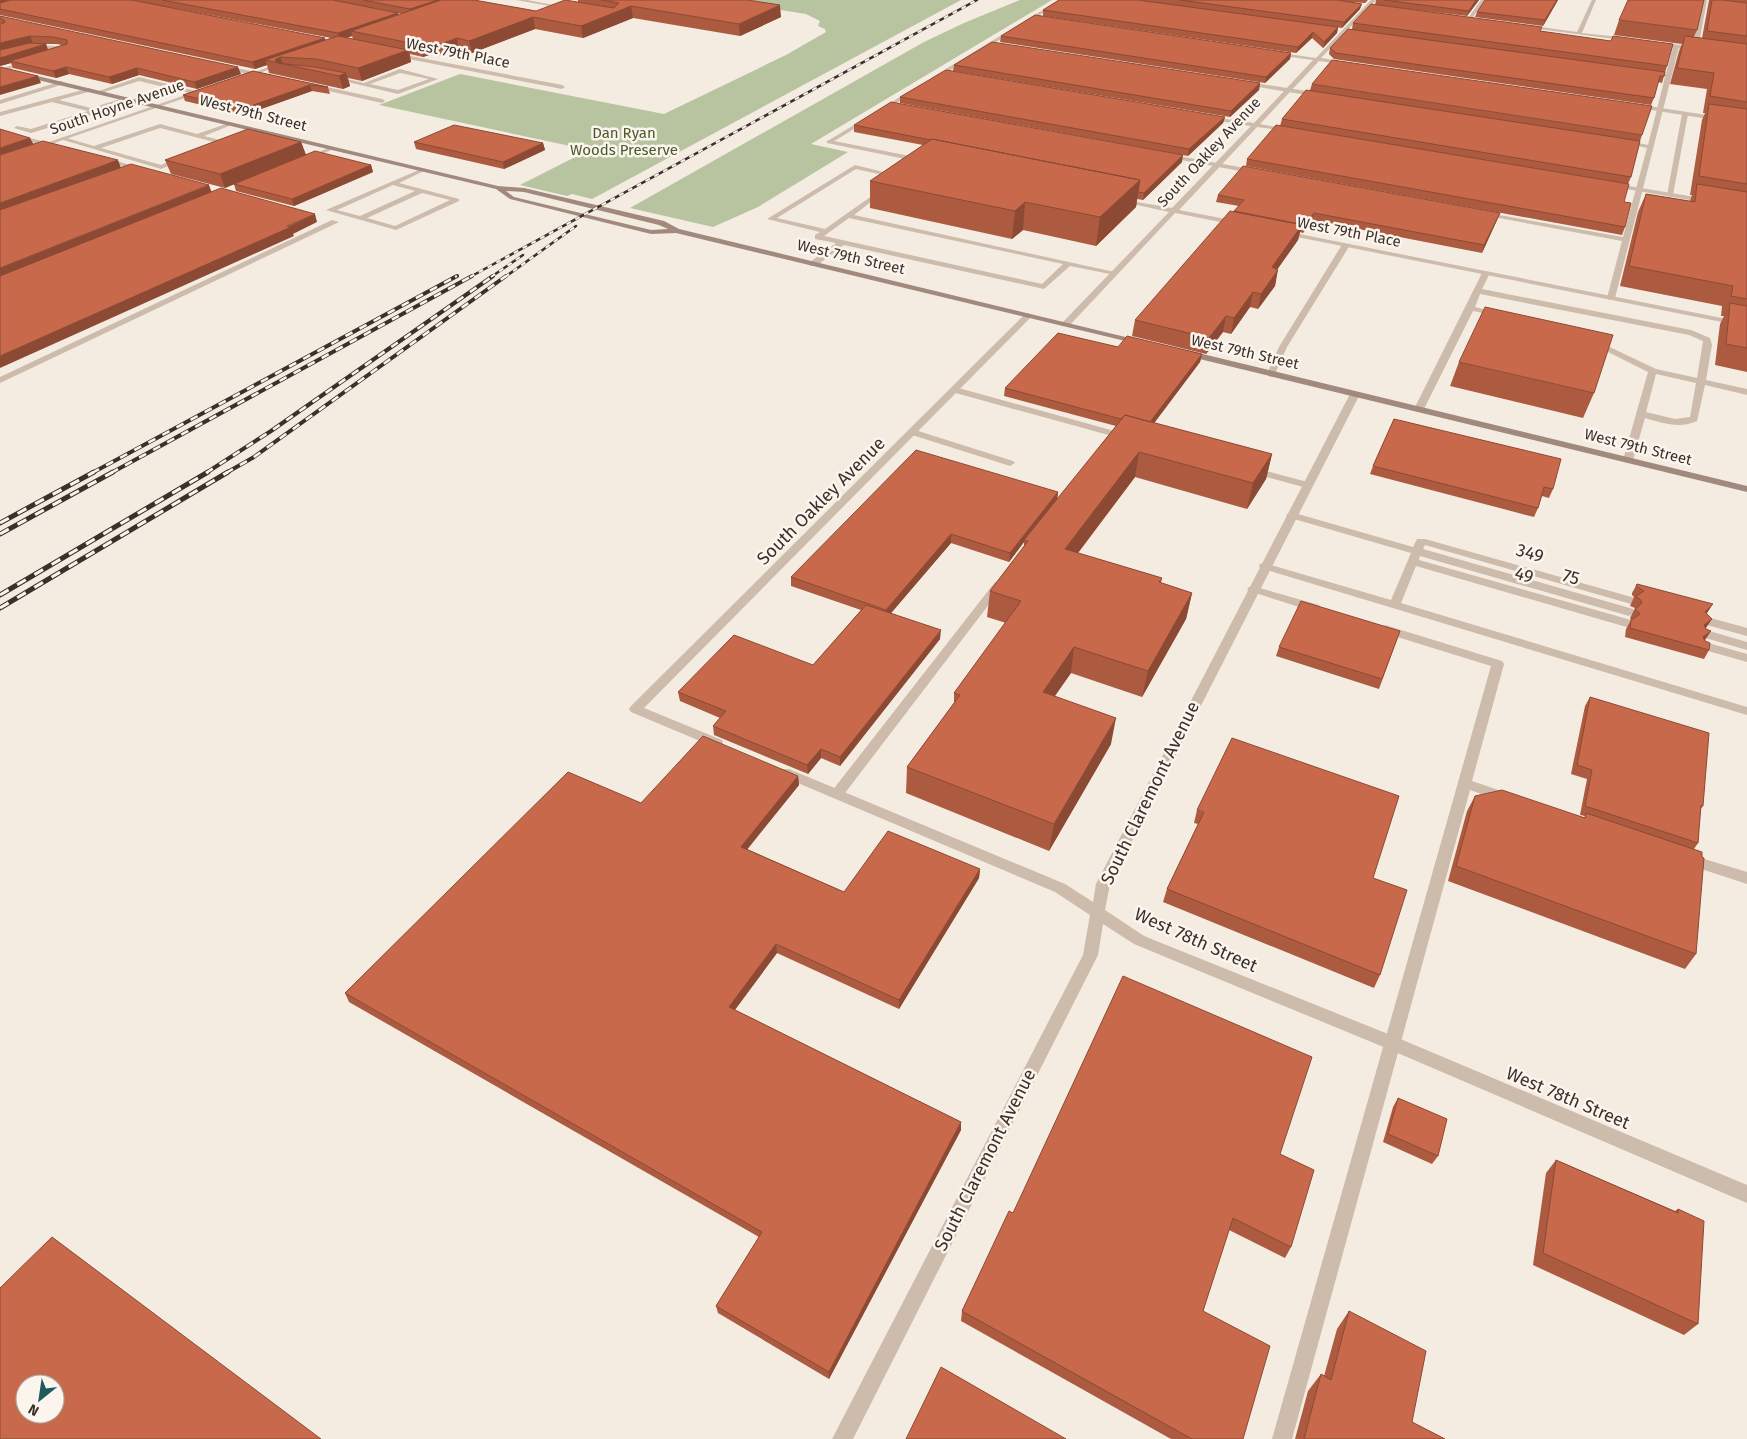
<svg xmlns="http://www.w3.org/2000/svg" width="1747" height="1439" viewBox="0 0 1747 1439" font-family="'Fira Sans',sans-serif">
  <rect width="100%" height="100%" fill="#f4ebe1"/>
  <path fill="#b8c4a0" d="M719 0H961L592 199 572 194 567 196 520 185 589 150 379 105 460 74 664 114 786 55 826 32 825 29 818 26 820 21 806 14Z
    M1020 0H1052L811 144 848 152 758 207 713 227 630 208 924 42 964 23Z"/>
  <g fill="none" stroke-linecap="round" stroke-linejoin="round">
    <path fill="#cdbbac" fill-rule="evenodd" d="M516 0H527L569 8 567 9Z
      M1059 0H1064L936 79 931 78Z
      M1481 0H1485L1470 21H1466Z
      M1703 0H1707L1698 49 1695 51 1692 49Z
      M33 45 56 46 69 49 60 54 57 52 61 50 33 48 0 56V52Z
      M1676 45 1679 47 1615 298 1608 300 1607 298 1622 241 1478 214 1482 212 1623 237 1647 148 1620 142 1623 140 1648 145 1665 77 1644 73 1647 71 1666 74 1673 47Z
      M29 60 31 63 3 71 0 69Z
      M223 65 265 74 268 76 265 78 221 68Z
      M400 69 438 79 398 94 331 78 334 76 364 83ZM400 73 429 79 398 90 370 84Z
      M139 77 200 92 201 93 198 95 139 81 101 93 96 92Z
      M62 81 64 84 0 104V100Z
      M1242 81 1319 93 1322 95 1319 97 1240 84Z
      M313 84 382 99 385 101 382 103 311 87Z
      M90 88 92 91 59 100 91 108 127 97 130 99 93 111 91 115 31 133 14 128 17 126 31 129 88 111 52 102 0 116V112Z
      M913 89 918 90 831 143 826 142Z
      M1685 112 1688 114 1673 195 1670 197 1667 195 1682 114Z
      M229 123 234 124 204 136 228 142 229 143 226 145 160 128 101 148 161 165 181 157 184 159 161 169 60 139 63 137 94 146 160 124 197 134Z
      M0 130 57 145 58 146 55 148 0 134Z
      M1167 154 1256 170 1259 172 1256 174 1165 157 1164 156Z
      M103 157 144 169 145 170 142 172 101 160 100 159Z
      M855 165 900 176 897 178 856 169 777 218 825 229 883 188 886 190 885 191 854 215 1119 273 1115 275 1070 266 1044 289 844 245 816 266H810V262L836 243 815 239V235L820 232 767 219ZM849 218 1063 264 1042 284 824 236Z
      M421 169 426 170 399 183 459 199V201L396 230 326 210ZM393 185 415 191 360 216 337 210ZM422 193 450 200 395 226 367 218Z
      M332 220 339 222 0 383V377Z
      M1343 243 1350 245 1287 347 1275 374 1271 377 1268 376 1267 374 1279 347Z
      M1483 271 1490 273 1482 289 1691 330 1710 338 1712 345 1706 380 1747 389V395L1705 385 1697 421C1680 429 1662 423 1645 418L1633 460 1628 463 1625 462 1623 460 1648 372 1590 343 1597 341 1656 369 1697 378 1703 341 1689 335 1480 294 1475 307 1502 314 1498 316 1473 311 1424 409 1419 412 1416 411 1414 409ZM1656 374 1696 383 1690 417 1675 419 1646 412Z
      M955 387 1129 435 1131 437 1126 440 1123 439 952 392 951 390Z
      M912 429 1013 461 1015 463 1010 466 1007 465 909 434V430Z
      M1251 467 1311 483 1312 485 1307 488 1248 472 1246 470Z
      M1291 512 1413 547 1417 539H1425L1635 598 1637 600 1631 604 1425 545 1423 549 1633 609 1635 612 1629 616 1420 556 1419 560 1631 620 1633 623 1627 627 1623 626 1416 566 1401 603 1747 707V715L1260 568 1259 566 1260 564 1264 563 1391 600 1411 553 1287 517 1286 515Z
      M999 581 1003 582 1005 584 1003 586 842 797H832L830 794 832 791 995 582Z
      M1253 586 1319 605 1321 608 1315 612 1249 591 1247 589 1249 587Z
      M1707 617 1747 628V636L1703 624 1701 621Z
      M1385 625 1502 661 1504 664 1472 781 1513 795 1515 798 1513 801 1508 803 1470 790 1292 1439H1272L1491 666 1381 632 1379 629Z
      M1706 630 1747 642V650L1702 637 1700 634Z
      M1705 642 1747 654V662L1701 649 1699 646Z
      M1688 854 1747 872V884L1683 863 1681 859 1683 855Z"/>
    <path fill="#cdbbac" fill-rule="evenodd" d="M1371 0H1376L1321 58 1347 62 1349 65 1319 61 1260 124 1293 130V132L1257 127 1179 210 1241 222V226L1175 213 1069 326H1063V322L1169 212 1119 201V199L1172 208 1251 126 1207 119 1205 116 1254 123 1313 60 1276 55 1274 52 1316 58Z
      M1592 0H1596L1582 33 1628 38 1630 41 1523 27 1526 25 1577 32Z
      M1657 42 1697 47 1700 49 1697 51 1655 45Z
      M395 53 562 85 565 87 562 89 393 56Z
      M282 62 287 63 246 78 241 77Z
      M197 91 202 92 37 149 32 148Z
      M1634 104 1747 121V125L1632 107Z
      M829 140 920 158 923 160 920 162 827 143V141Z
      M331 147 336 148 307 160 302 159Z
      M1611 183 1707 199 1710 201 1707 203 1609 186V184Z
      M1279 230 1747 323V327L1282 234H1279Z
      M1026 313 1033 315 644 708 722 740 723 743 722 746H712L631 712 629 709 631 706Z
      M1355 391 1360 394 1110 884 1105 910 1144 936 1398 1038 1747 1185V1203L1386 1048 1134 944 1103 924 1098 955 853 1439H832L1083 955 1090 915 1055 892 779 775 777 772 779 769H789L1065 884 1093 902 1096 884 1350 394Z"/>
    <path fill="#a18a7d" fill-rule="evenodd" d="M0 67 498 186 524 188 664 221 679 229 1146 342 1142 345 676 233 651 234 510 199 496 189 0 71ZM506 191 524 192 659 225 668 229 651 230 514 197Z
      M1186 350 1747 486V492L1183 355 1182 353Z"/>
    <g stroke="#3b302b" stroke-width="2.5">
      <path id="rail-far2" d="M455 277 457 276
        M470 277 977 0
        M491 277 523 255
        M505 277 576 226"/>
    </g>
    <g stroke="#3b302b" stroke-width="4">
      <path id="rail-far1" d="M92 473 457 276
        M111 473 472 276
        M206 473 271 431 493 276
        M226 473 254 457 506 276"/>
    </g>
    <g stroke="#3b302b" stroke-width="5">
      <path id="rail" d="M0 523 94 472
        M0 534 113 472
        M0 595 208 472
        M0 608 228 472"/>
    </g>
    <use href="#rail-far2" stroke="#fbf5ee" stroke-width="2" stroke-dasharray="5" stroke-linecap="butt"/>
    <use href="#rail-far1" stroke="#fbf5ee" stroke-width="2.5" stroke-dasharray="8" stroke-linecap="butt"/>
    <use href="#rail" stroke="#fbf5ee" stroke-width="3" stroke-dasharray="10" stroke-linecap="butt"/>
  </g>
  <path fill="#ac5a40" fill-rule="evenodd" d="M0 0H474L536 11 578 2V0H748L781 17 740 36 633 18 583 38 535 29 472 53 459 51 444 56 432 54 423 57 410 54 411 62 362 81 348 78 350 86 343 89 269 73 267 65 255 69 0 15ZM169 7 331 38 326 40ZM373 8 402 14 399 15ZM352 36 353 39 347 38Z
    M1059 0H1368L1365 3 1348 2 1360 9 1342 28 1200 9 1338 27 1337 33 1323 48 1312 38 1296 53 1043 16V10Z
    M1376 0H1479L1467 16 1375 5Z
    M1558 0 1543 26 1475 17 1477 12Z
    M1709 0H1747V372L1715 365 1720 324 1724 316H1721L1722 306 1620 286 1638 212 1646 194 1690 201 1692 195H1690L1702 120 1705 113H1703L1707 89 1670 84 1679 51 1682 44 1614 35 1619 20 1697 30 1694 37 1702 38Z
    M0 18 241 74 197 89 139 75 112 84 69 74 56 78 13 68 11 63 0 66 1 24 0 23ZM46 44H56L62 45 48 50Z
    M1353 23 1541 31 1667 66 1662 83 1658 82 1654 98 1651 105 1334 59 1329 54 1330 48 1352 29Z
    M1001 36 1291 53 1290 59 1265 83 1000 42Z
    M954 65 1260 83 1259 90 1230 117 953 71Z
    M253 71 328 87 330 94 312 91 244 115 185 101 183 95Z
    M1312 84 1642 135 1640 141 1631 177 1628 184 1280 126 1282 119 1310 90Z
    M900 97 1225 117 1223 123 1188 156 900 103Z
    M854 125 1182 162 1143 200 1137 199 1136 207 1096 246 1023 230 1012 239 870 208V181L923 145 854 132Z
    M301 142 306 155 371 165 373 172 294 206 236 191 234 184 225 188 171 174 165 160Z
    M414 142 543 143 545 150 504 169 416 149Z
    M1247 159 1624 202 1625 227 1622 235 1246 166Z
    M1218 195 1500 213 1497 220 1482 253 1312 220 1303 233 1300 232 1298 240 1277 270 1275 286 1258 309 1250 307 1231 334 1223 332 1206 354 1132 336 1135 320 1239 206 1216 202Z
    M1118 347 1202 354 1200 362 1154 423 1272 454 1266 479 1247 509 1135 477 1078 553 1162 578 1161 583 1192 593 1186 619 1142 697 1071 673 1055 696 1111 744 1049 851 906 793 907 767 954 703V693L1006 623 987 617 990 591 1024 546V542L1009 562 951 543 891 613 940 639 840 766 821 758 808 774 714 735 713 726 720 718 680 701 678 692 813 665 861 610 791 586V577L1058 492 1057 500 1116 426 1004 396 1005 388Z
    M1459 362 1594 393 1583 418 1450 386Z
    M1394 419 1553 489 1549 498 1542 496 1538 508 1534 517 1370 474 1373 466Z
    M1637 584 1707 614 1705 641 1709 650 1704 659 1625 637 1626 629 1631 620 1630 618 1635 608 1630 606 1634 597 1632 595V593Z
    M1400 631 1379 689 1276 656 1279 647Z
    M1590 697 1703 806 1700 810 1698 843 1694 849 1696 954 1685 969 1448 881 1467 811 1475 796 1584 818 1585 816 1580 815 1587 779 1571 774 1585 706Z
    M798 776 799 785 747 849 844 892 980 869 979 878 899 1009 777 953 735 1010 961 1122V1130L829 1379 718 1313 716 1306 759 1237 349 1002 345 993 641 803Z
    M1197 810 1373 878 1380 975 1374 988 1163 902 1167 889 1198 824 1194 823Z
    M1398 1098 1438 1156 1432 1164 1383 1142 1393 1107Z
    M1280 1154 1291 1247 1285 1258 1229 1230 1203 1311 1243 1439H1171L961 1321 962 1311 1013 1213Z
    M1556 1160 1675 1211 1678 1209 1698 1324 1684 1335 1533 1265 1546 1173Z
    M1349 1311 1412 1422 1445 1439H1295L1308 1391 1321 1374 1324 1376 1337 1329Z"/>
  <path fill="#8c4a34" d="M0 0H15L0 4Z
    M431 0H443L412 16 410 9Z
    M1476 0H1479L1467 16 1469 11Z
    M1557 0H1558L1543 26 1545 20Z
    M1362 4 1360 9 1342 28 1344 22Z
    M780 5 781 17 740 36 739 24Z
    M631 6 633 18 583 38 581 26Z
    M398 13 400 20 351 31 352 36 340 40 338 33Z
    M533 17 535 29 472 53 469 41Z
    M1338 27 1337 33 1323 48 1324 42Z
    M1313 32 1312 38 1296 53 1298 47Z
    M30 36 33 43 0 50V43Z
    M325 38 327 44 280 57 283 64 265 60 267 65 255 69 252 62Z
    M457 38 459 51 444 56 441 44Z
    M429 42 432 54 423 57 420 45Z
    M46 44 48 50 10 61 11 63 0 66V58Z
    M408 50 411 62 362 81 358 68Z
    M1291 53 1290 59 1265 83 1266 77Z
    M66 67 69 74 56 78 53 71Z
    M238 67 241 74 197 89 194 82Z
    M137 68 139 75 112 84 109 77Z
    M346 73 350 86 343 89 339 76Z
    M38 76 41 83 0 95V87Z
    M1260 83 1259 90 1230 117 1231 111Z
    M310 85 312 91 244 115 242 109Z
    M1225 117 1223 123 1188 156 1189 149Z
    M30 138 34 145 0 157V148Z
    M301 142 306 155 225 188 220 174Z
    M543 143 545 150 504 169 503 162Z
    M1183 155 1182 162 1143 200 1144 193Z
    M118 160 121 168 0 213V203Z
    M371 165 373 172 294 206 292 199Z
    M1140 180 1136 207 1096 246 1100 217Z
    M209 185 212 193 0 279V268Z
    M1025 202 1023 230 1012 239 1015 211Z
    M1314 213 1312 220 1303 233 1305 225Z
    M1500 213 1497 220 1482 253 1484 245Z
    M315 214 317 222 293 234 294 236 0 368V356Z
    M1302 225 1298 240 1268 282 1272 267Z
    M1278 270 1275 286 1258 309 1261 294Z
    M1253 292 1250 307 1231 334 1234 318Z
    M1226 316 1223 332 1206 354 1209 338Z
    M1202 354 1200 362 1146 434 1147 426Z
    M1139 452 1135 477 1062 574 1065 549Z
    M1272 454 1266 479 1247 509 1253 483Z
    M1058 492 1057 500 1024 540V542L1009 562 1010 553Z
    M951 534V543L886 619V610Z
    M1192 593 1186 619 1142 697 1148 671Z
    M1713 604 1707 613 1699 621 1705 612Z
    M1712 619 1706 628 1698 634 1704 625Z
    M941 630 940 639 840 766V757Z
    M1711 631 1705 640 1697 646 1703 637Z
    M1074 647 1071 673 1039 718 1043 692Z
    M1116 718 1111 744 1049 851 1054 824Z
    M821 749V758L808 774 807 765Z
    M798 776 799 785 742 856 741 847Z
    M980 869 979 878 899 1009V1000Z
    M776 944 777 953 730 1016 729 1007Z
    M961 1122V1130L829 1379V1372Z"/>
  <path fill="#c8694b" stroke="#8c4a34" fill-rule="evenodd" d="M10 0H132L325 38 252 62 0 9V3Z
    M162 0H333L398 13 338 33Z
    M363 0H438L410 9Z
    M441 0H474L536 11 565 0 614 8 619 3 601 0H748L780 5 739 24 631 6 581 26 533 17 469 41 457 38 441 44 429 42 420 45 351 31Z
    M1059 0H1138L1338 27 1324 42 1313 32 1298 47 1043 10Z
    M1180 0H1338L1362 4 1344 22Z
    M1384 0H1476L1469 11Z
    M1485 0H1557L1545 20 1477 12Z
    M1628 0H1704L1697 30 1619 20Z
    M1712 0H1723L1747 3V36L1707 31Z
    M1371 4 1542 27 1540 31 1611 41 1613 36 1673 44 1667 66 1353 23Z
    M1035 15 1291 53 1266 77 1001 36Z
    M0 16 238 67 194 82 137 68 109 77 66 67 53 71 10 61 67 44V40L53 37 30 36 0 43V24L4 23 5 21 0 18Z
    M1348 29 1665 72 1664 76H1660L1654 98 1336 53 1330 48Z
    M338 36 408 50 358 68 316 59 280 57 275 60 277 63 315 67 346 73 339 76 265 60Z
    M1685 36 1747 44V102L1710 96 1714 73 1677 68Z
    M992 42 1260 83 1231 111 954 65Z
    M30 43 46 44 0 58V50Z
    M1332 60 1652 106 1642 135 1312 84Z
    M0 67 38 76 0 87Z
    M946 70 1225 117 1189 149 900 97Z
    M253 71 328 87 310 85 242 109 183 95Z
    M1306 90 1640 141 1631 177 1282 119Z
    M891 102 1183 155 1144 193 1138 192 1140 180 932 139 931 140 854 125Z
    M1709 104 1747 109V184L1699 176Z
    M454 125 543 143 503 162 414 142Z
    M1276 125 1629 184 1624 202 1631 203 1625 227 1247 159Z
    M0 129 30 138 0 148Z
    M248 129 301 142 220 174 165 160Z
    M932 139 1140 180 1100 217 1025 202 1015 211 870 181Z
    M43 141 118 160 0 203V155Z
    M315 151 371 165 292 199 234 184Z
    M131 164 209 185 0 268V210Z
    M1243 166 1500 213 1484 245 1314 213 1305 225 1234 211 1244 200 1218 195Z
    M1697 184 1747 192V299L1731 296 1733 286 1629 266 1646 194 1695 202Z
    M221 188 315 214 287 226 291 227 0 356V276Z
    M1230 211 1302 225 1272 267 1278 270 1261 294 1253 292 1234 318 1226 316 1209 338 1135 320Z
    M1730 303 1747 306V348L1726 344Z
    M1485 307 1613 335 1594 393 1459 362Z
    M1058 333 1118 347 1127 336 1202 354 1150 422 1125 415 1121 419 1005 388Z
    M1125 415 1272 454 1253 483 1139 452 1065 549 1162 578 1159 582 1192 593 1148 671 1074 647 1043 692 1116 718 1054 824 907 767 960 695 954 693 1021 601 990 591 1028 541 1024 540Z
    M1394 419 1561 459 1553 489 1544 487 1538 508 1373 466Z
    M916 450 1058 492 1010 553 951 534 886 610 791 577Z
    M1637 584 1713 604 1705 612 1712 619 1704 625 1706 629 1711 631 1703 637 1705 641 1710 643 1709 650 1630 628 1631 620 1640 614 1635 609 1642 603 1640 599 1635 597 1644 591 1636 586Z
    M1301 601 1400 631 1382 679 1279 647Z
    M866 605 941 630 840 757 821 749 807 765 713 726 726 711 678 692 734 635 813 665Z
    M1590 697 1709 733 1703 806 1701 805 1698 843 1585 806 1592 770 1577 765Z
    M703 736 798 776 741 847 844 892 888 831 980 869 899 1000 776 944 729 1007 961 1122 829 1372 716 1306 762 1232 345 993 568 772 641 803Z
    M1232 738 1399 796 1373 878 1407 890 1380 975 1167 889 1204 812 1197 810Z
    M1502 790 1585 818 1586 813 1702 852V857L1704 858 1696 954 1456 866 1475 796Z
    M1123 976 1312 1057 1280 1154 1314 1170 1291 1247 1233 1218 1203 1311 1270 1346 1243 1439H1192L962 1311 1009 1211 1013 1213Z
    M1398 1098 1447 1119 1438 1156 1388 1134Z
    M1556 1160 1678 1213V1209L1704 1221 1698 1324 1543 1253Z
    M52 1237 321 1439H0V1288ZM25 1384H55V1414H25Z
    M1349 1311 1426 1351 1412 1422 1445 1439H1304L1321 1374 1331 1380Z
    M941 1367 1066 1439H906Z"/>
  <g text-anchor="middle" stroke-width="5" stroke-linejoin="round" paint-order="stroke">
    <g font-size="15" fill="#3b302b" stroke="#fbf5ee">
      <text transform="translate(458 53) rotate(11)" y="5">West 79th Place</text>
      <text transform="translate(117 107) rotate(-19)" y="5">South Hoyne Avenue</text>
      <text transform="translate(253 113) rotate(14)" y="5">West 79th Street</text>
      <text transform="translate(1209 152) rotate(-47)" y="5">South Oakley Avenue</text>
      <text transform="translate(1349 232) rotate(11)" y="5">West 79th Place</text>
      <text transform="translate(851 257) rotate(13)" y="5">West 79th Street</text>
      <text transform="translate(1245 352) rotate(13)" y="5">West 79th Street</text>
      <text transform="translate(1638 447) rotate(14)" y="5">West 79th Street</text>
    </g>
    <g font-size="15" fill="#4a5a2e" stroke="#fbf5ee">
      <text x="624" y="138">Dan Ryan<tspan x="624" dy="17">Woods Preserve</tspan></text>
    </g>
    <g font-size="18" fill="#3b302b" stroke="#fbf5ee">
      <text transform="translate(821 501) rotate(-45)" y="6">South Oakley Avenue</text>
      <text transform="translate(1530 553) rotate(16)" y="6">349</text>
      <text transform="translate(1524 575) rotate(16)" y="6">49</text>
      <text transform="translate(1571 577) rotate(16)" y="6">75</text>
      <text transform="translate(1150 793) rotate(-64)" y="6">South Claremont Avenue</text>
      <text transform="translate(1196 940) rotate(24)" y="6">West 78th Street</text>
      <text transform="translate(1568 1098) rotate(23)" y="6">West 78th Street</text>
      <text transform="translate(985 1160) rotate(-63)" y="6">South Claremont Avenue</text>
    </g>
  </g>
  <g transform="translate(40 1399) rotate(210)"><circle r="24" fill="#fbf5ee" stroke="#aea6a0"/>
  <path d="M0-4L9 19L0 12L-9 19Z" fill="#1f5a5e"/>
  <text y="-8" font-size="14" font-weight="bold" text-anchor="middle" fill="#3b302b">N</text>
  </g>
</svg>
